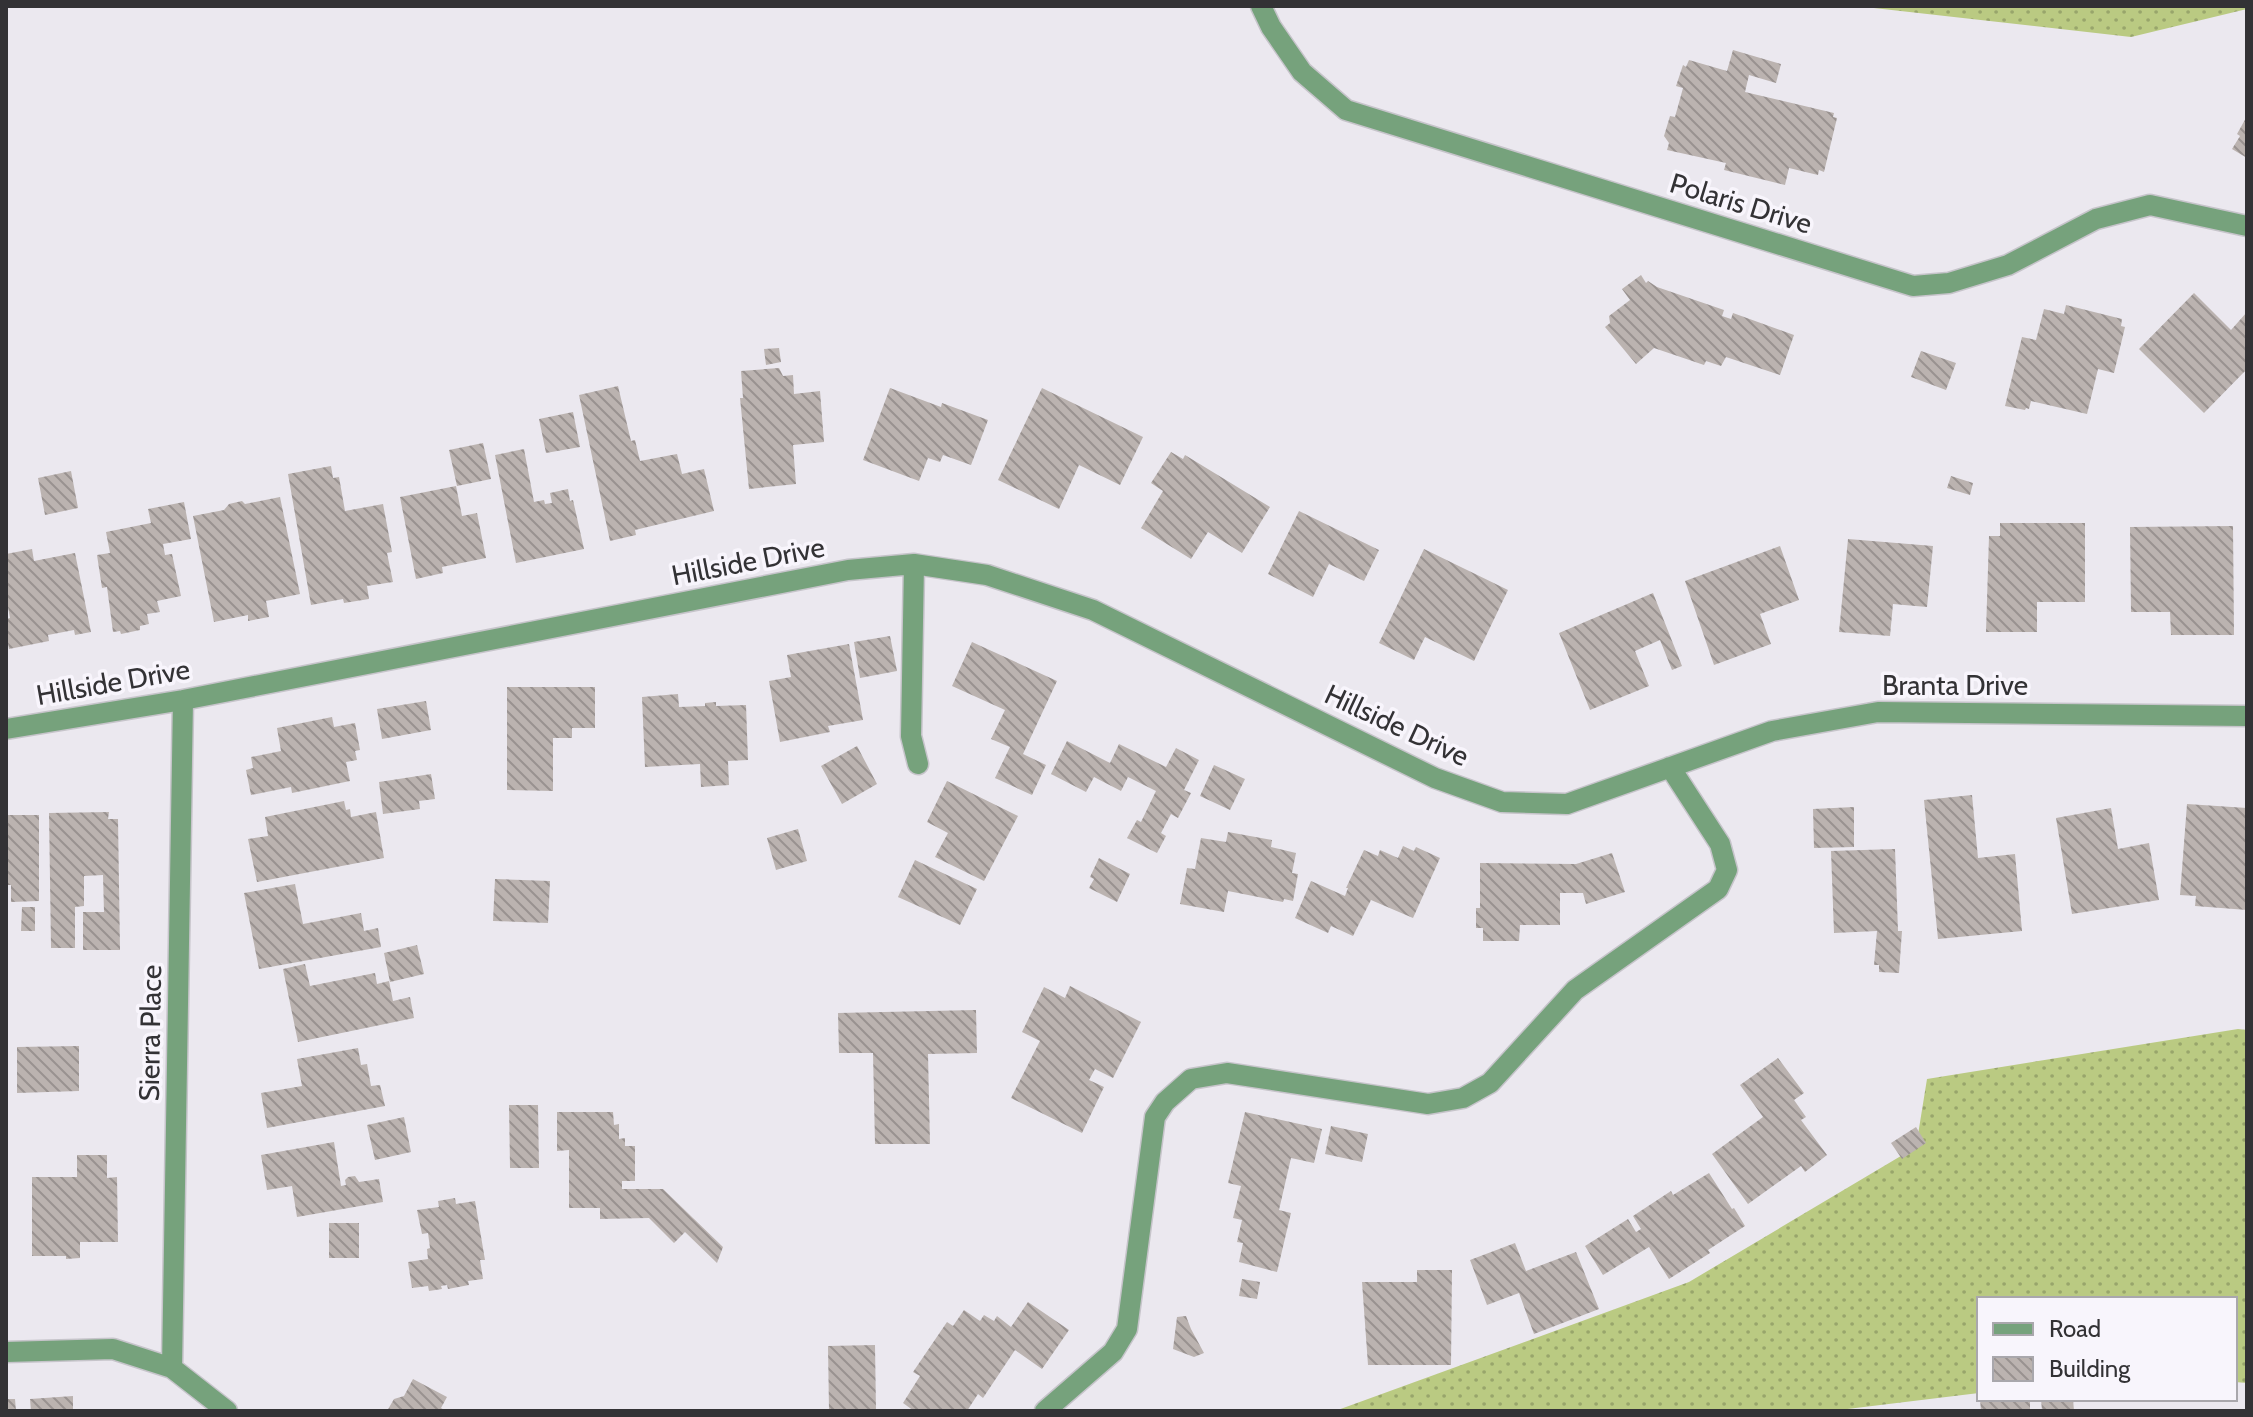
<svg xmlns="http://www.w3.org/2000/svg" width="2253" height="1417" viewBox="0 0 2253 1417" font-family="Cabin,sans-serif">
  <defs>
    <pattern id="grass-dots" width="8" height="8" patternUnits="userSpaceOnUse" patternTransform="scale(2)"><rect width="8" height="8" fill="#baca82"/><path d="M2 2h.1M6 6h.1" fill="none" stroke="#98a56b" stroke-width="1.8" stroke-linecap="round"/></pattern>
    <pattern id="building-back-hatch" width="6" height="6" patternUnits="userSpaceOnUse" patternTransform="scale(2)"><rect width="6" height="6" fill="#bbb3b0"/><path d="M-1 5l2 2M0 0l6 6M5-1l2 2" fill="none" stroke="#999290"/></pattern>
  </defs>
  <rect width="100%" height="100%" fill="#ebe8ef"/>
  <path fill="url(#grass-dots)" d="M1856 6H2247V9L2131 37Z
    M2238 1029 2247 1030V1383L2235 1382V1299H1979V1393L1831 1411H1335L1689 1282 1916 1147 1927 1079Z"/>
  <path fill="url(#building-back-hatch)" d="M1733 50 1781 64 1776 83 1749 75 1745 92 1834 113 1833 117 1837 118 1824 172 1819 170 1818 175 1789 168 1785 185 1724 170 1726 163 1667 150 1669 143 1664 136 1670 116 1675 117 1683 88 1676 86 1683 65 1686 67 1689 60 1727 71Z
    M2247 116V158L2232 149 2240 136 2237 134Z
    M1641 275 1646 283 1648 281 1657 287 1724 310 1722 316 1731 319 1733 313 1794 335 1780 375 1726 357 1721 366 1706 361 1704 365 1654 348 1636 364 1605 327 1610 323 1609 316 1630 300 1622 289Z
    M2194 293 2231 330 2247 312V369L2204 413 2139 349Z
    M2066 305 2122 319 2121 326 2125 327 2114 373 2098 369 2087 414 2031 401 2029 409 2026 408 2025 410 2005 406 2022 337 2036 340 2044 309 2064 314Z
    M779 348 781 362 766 365 764 349Z
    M1921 351 1956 363 1946 390 1911 377Z
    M779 368 783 376 793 375 794 394 820 391 824 442 793 445 796 484 749 489 740 398H743L741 371Z
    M618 386 631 441 635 440 640 461 677 454 682 474 704 469 714 511 635 530 636 535 610 541 579 395Z
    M890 388 941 407 942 403 988 420 971 465 943 455 940 462 928 458 919 481 863 460Z
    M1042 388 1143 437 1120 485 1079 465 1059 509 998 480Z
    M573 412 580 447 546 453 539 419Z
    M483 443 491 479 457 486 449 450Z
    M524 449 534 502 544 500 545 504 552 503 550 493 568 489 570 501 573 500 584 549 516 563 495 455Z
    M1171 452 1183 459 1185 455 1270 507 1242 553 1208 532 1191 559 1141 528 1163 491 1151 483Z
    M331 466 333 478 339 477 345 511 383 504 392 552 387 553 393 582 367 586 369 599 344 603 343 599 311 605 288 474Z
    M71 471 78 508 45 515 38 478Z
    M1951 476 1973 483 1970 495 1947 488Z
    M456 486 462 516 477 513 486 558 442 567 443 573 416 579 400 497Z
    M280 497 300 594 266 601 269 617 248 621V615L214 622 193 516 224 510 229 504 242 501 245 504Z
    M184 502 191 539 163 544 165 555 172 554 181 596 157 601 160 612 147 614 149 624 140 626V630L121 634 120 631 113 632 107 587 102 588 97 555 110 553 106 532 151 523 148 509Z
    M1299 511 1379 550 1364 581 1329 564 1313 597 1268 574Z
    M2000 523H2085V602H2037V632H1986L1989 536H2000Z
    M2233 526 2234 635H2171L2170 612H2131L2130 527Z
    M1848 539 1933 546 1927 607 1893 604 1890 636 1839 632Z
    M1780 546 1799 600 1760 614 1771 644 1714 665 1685 581Z
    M32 549 34 561 75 553 91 632 75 635 74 630 48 635 49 641 9 649 6 633V619L10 618 6 597V554Z
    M1424 549 1508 590 1474 661 1425 637 1414 660 1379 643Z
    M1653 593 1682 666 1672 670 1660 640 1635 651 1649 686 1590 710 1559 633Z
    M890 636 897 671 860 678 854 642Z
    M972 642 1057 681 1023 754 1046 765 1032 795 995 778 1010 747 991 739 1005 710 952 686Z
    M849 644 863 720 828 726 830 732 780 742 769 681 791 677 787 655Z
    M507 687H595V728H572V738H553V791L507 790Z
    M678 694 679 707 705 706V703L716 702V706L746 705 748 760 728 761 729 785 701 787 700 764 645 767 642 697Z
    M426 701 431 730 382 739 377 709Z
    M332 717 334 727 355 723 360 750 355 751 357 760 346 762 350 781 292 793 291 787 251 795 246 770 253 768 251 757 281 751 277 728Z
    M1067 741 1110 763 1119 744 1166 767 1176 748 1199 760 1184 790 1191 793 1178 818 1171 814 1161 833 1166 836 1157 853 1127 838 1137 820 1141 822 1156 791 1128 777 1121 791 1094 777 1086 792 1051 774Z
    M857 746 877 784 842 804 821 766Z
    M1214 765 1245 779 1230 810 1200 796Z
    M431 774 435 799 419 801 420 809 383 814 379 782Z
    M947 781 1018 816 984 881 935 857 948 833 927 822Z
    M1972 795 1978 858 2015 854 2022 931 1938 939 1924 800Z
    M344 801 346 810 350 809 351 817 376 812 384 858 257 882 248 839 268 836 265 817Z
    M2187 804 2247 808V910L2195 906 2196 896 2180 895Z
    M1854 807V847L1814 848 1813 809Z
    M2111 808 2118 849 2149 843 2159 900 2072 914 2056 818Z
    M109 812 108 819H118L120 950H83V912H104L103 875 84 876V906L75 907V948H51L49 813Z
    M6 815H39V901L11 902V885H6Z
    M798 829 807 861 776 870 767 838Z
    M1228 832 1272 840 1271 847 1296 853 1292 873 1298 874 1293 901 1284 899 1283 902 1228 891 1224 912 1180 904 1187 868 1195 869 1201 838 1226 842Z
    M1403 846 1414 851 1416 847 1440 858 1413 918 1371 900 1353 936 1331 926 1328 933 1295 918 1311 881 1345 896 1348 888H1346L1364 850 1378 856 1380 850 1398 858Z
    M1895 849 1898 931H1902L1899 973 1879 972V965H1874L1877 931 1834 933 1831 851Z
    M1612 853 1625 892 1586 904 1583 893H1560V925H1520L1519 941H1483V928H1476V908H1480V863L1576 864Z
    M1099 858 1130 874 1117 902 1089 888 1094 879 1090 877Z
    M915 860 977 889 960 925 898 897Z
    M495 879 550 881 548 923 493 921Z
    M295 884 303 924 361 913 364 931 378 928 381 947 259 969 244 893Z
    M22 907H35V931H21Z
    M417 945 424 974 390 982 384 953Z
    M305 964 310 986 375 973 377 984 389 981 393 1001 410 997 414 1018 298 1042 283 969Z
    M1070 986 1141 1022 1113 1078 1095 1069 1089 1080 1104 1087 1082 1133 1011 1098 1040 1041 1022 1032 1044 987 1065 998Z
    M976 1010 977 1053 928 1054 930 1144H875L873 1053H839L838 1013Z
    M79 1046V1091L17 1093V1047Z
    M358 1048 361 1065 367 1064 371 1086 380 1085 385 1106 267 1128 261 1093 302 1086 297 1059Z
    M1778 1058 1804 1093 1794 1100 1806 1117 1801 1120 1827 1155 1805 1172 1801 1166 1748 1204 1712 1154 1763 1117 1740 1085Z
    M509 1105H538L539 1168H510Z
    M557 1112H613L614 1125 619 1124V1139L625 1138V1146H635V1181H622V1189H663L723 1247 717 1263 685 1232 674 1243 649 1218 600 1219V1208H569V1150L557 1151Z
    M1245 1112 1322 1129 1314 1163 1291 1158 1279 1210 1291 1213 1277 1272 1239 1262 1243 1243 1237 1242 1242 1220 1233 1218 1241 1186 1228 1183Z
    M404 1117 411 1152 375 1160 367 1125Z
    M1331 1126 1368 1134 1362 1162 1325 1154Z
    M1916 1127 1926 1143 1902 1159 1891 1143Z
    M334 1142 341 1186 346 1185 345 1180 348 1177 355 1176 359 1182 379 1179 383 1202 297 1217 292 1186 267 1190 261 1155Z
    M77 1155H107V1178L117 1177 118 1242H80V1258L66 1259V1256H32V1177H77Z
    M1709 1173 1732 1209 1734 1208 1745 1226 1708 1250 1710 1253 1669 1279 1649 1247 1603 1275 1585 1246 1628 1219 1636 1232 1641 1229 1633 1216 1671 1191 1673 1195Z
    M455 1198 456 1204 475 1201 485 1260H480L483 1279 468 1281 469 1285 448 1289 447 1285 441 1286 442 1289 429 1291 428 1286 412 1288 408 1262 428 1259 427 1249 430 1248 428 1233 422 1234 417 1210 439 1207 438 1201Z
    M329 1223H359V1258H329Z
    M1515 1243 1526 1271 1576 1252 1599 1309 1534 1334 1519 1293 1487 1305 1470 1260Z
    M1417 1270H1452L1451 1365H1368L1362 1282H1417Z
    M1242 1279 1260 1282 1257 1299 1239 1296Z
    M1028 1302 1069 1330 1042 1369 1015 1350 983 1398 978 1394 967 1411H914L903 1403 920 1376 913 1372 947 1322 953 1326 964 1310 980 1321 984 1315 994 1321 997 1316 1011 1327Z
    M1186 1316 1191 1329 1204 1353 1194 1357 1173 1349 1177 1317Z
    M875 1345 876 1411H829L828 1346Z
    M413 1379 447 1397 441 1408 446 1411H387L394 1399 404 1396Z
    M73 1396V1411H31L30 1399Z
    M6 1399H15L16 1411H6Z
    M1980 1399H2030V1411H1981Z
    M2041 1399H2073L2074 1411H2042Z"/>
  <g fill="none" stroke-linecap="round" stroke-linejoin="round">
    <g stroke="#c6c4ca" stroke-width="23">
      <path id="minor" d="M1261 6 1271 27 1302 72 1346 110 1913 286 1949 283 2008 265 2096 219 2150 205 2247 226
        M914 564 911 736 918 764
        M6 729 183 700 848 570 914 564 987 575 1093 610 1435 778 1502 802 1567 804 1772 731 1878 712 2247 716
        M6 1352 113 1349 172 1368 227 1411
        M172 1368 183 700
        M1045 1411 1113 1352 1127 1329 1155 1117 1165 1102 1191 1079 1227 1073 1428 1104 1463 1098 1490 1083 1575 990 1718 889 1727 870 1720 844 1670 767"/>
    </g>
    <use href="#minor" stroke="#76a27c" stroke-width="20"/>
  </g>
  <g text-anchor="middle" stroke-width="7" stroke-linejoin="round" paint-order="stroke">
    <g font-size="28" fill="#333235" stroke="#f8f5fc">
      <text transform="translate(1741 203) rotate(17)" y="10">Polaris Drive</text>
      <text transform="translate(748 561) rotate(-11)" y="10">Hillside Drive</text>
      <text transform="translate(113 682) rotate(-10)" y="10">Hillside Drive</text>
      <text x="1955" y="695">Branta Drive</text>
      <text transform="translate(1397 725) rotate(25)" y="10">Hillside Drive</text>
      <text transform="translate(150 1033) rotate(-89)" y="10">Sierra Place</text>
    </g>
  </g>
  <rect width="2253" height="1417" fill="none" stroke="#333235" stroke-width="16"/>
  <rect x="1977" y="1297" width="260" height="104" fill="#f8f5fc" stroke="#a9a7ac" stroke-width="2"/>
  <rect x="1993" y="1323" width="40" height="12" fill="#76a27c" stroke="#a9a7ac" stroke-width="2"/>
  <text x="2049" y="1337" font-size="24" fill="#333235">Road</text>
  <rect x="1993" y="1357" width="40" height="24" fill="url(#building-back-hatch)" stroke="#a9a7ac" stroke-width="2"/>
  <text x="2049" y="1377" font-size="24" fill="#333235">Building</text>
</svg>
